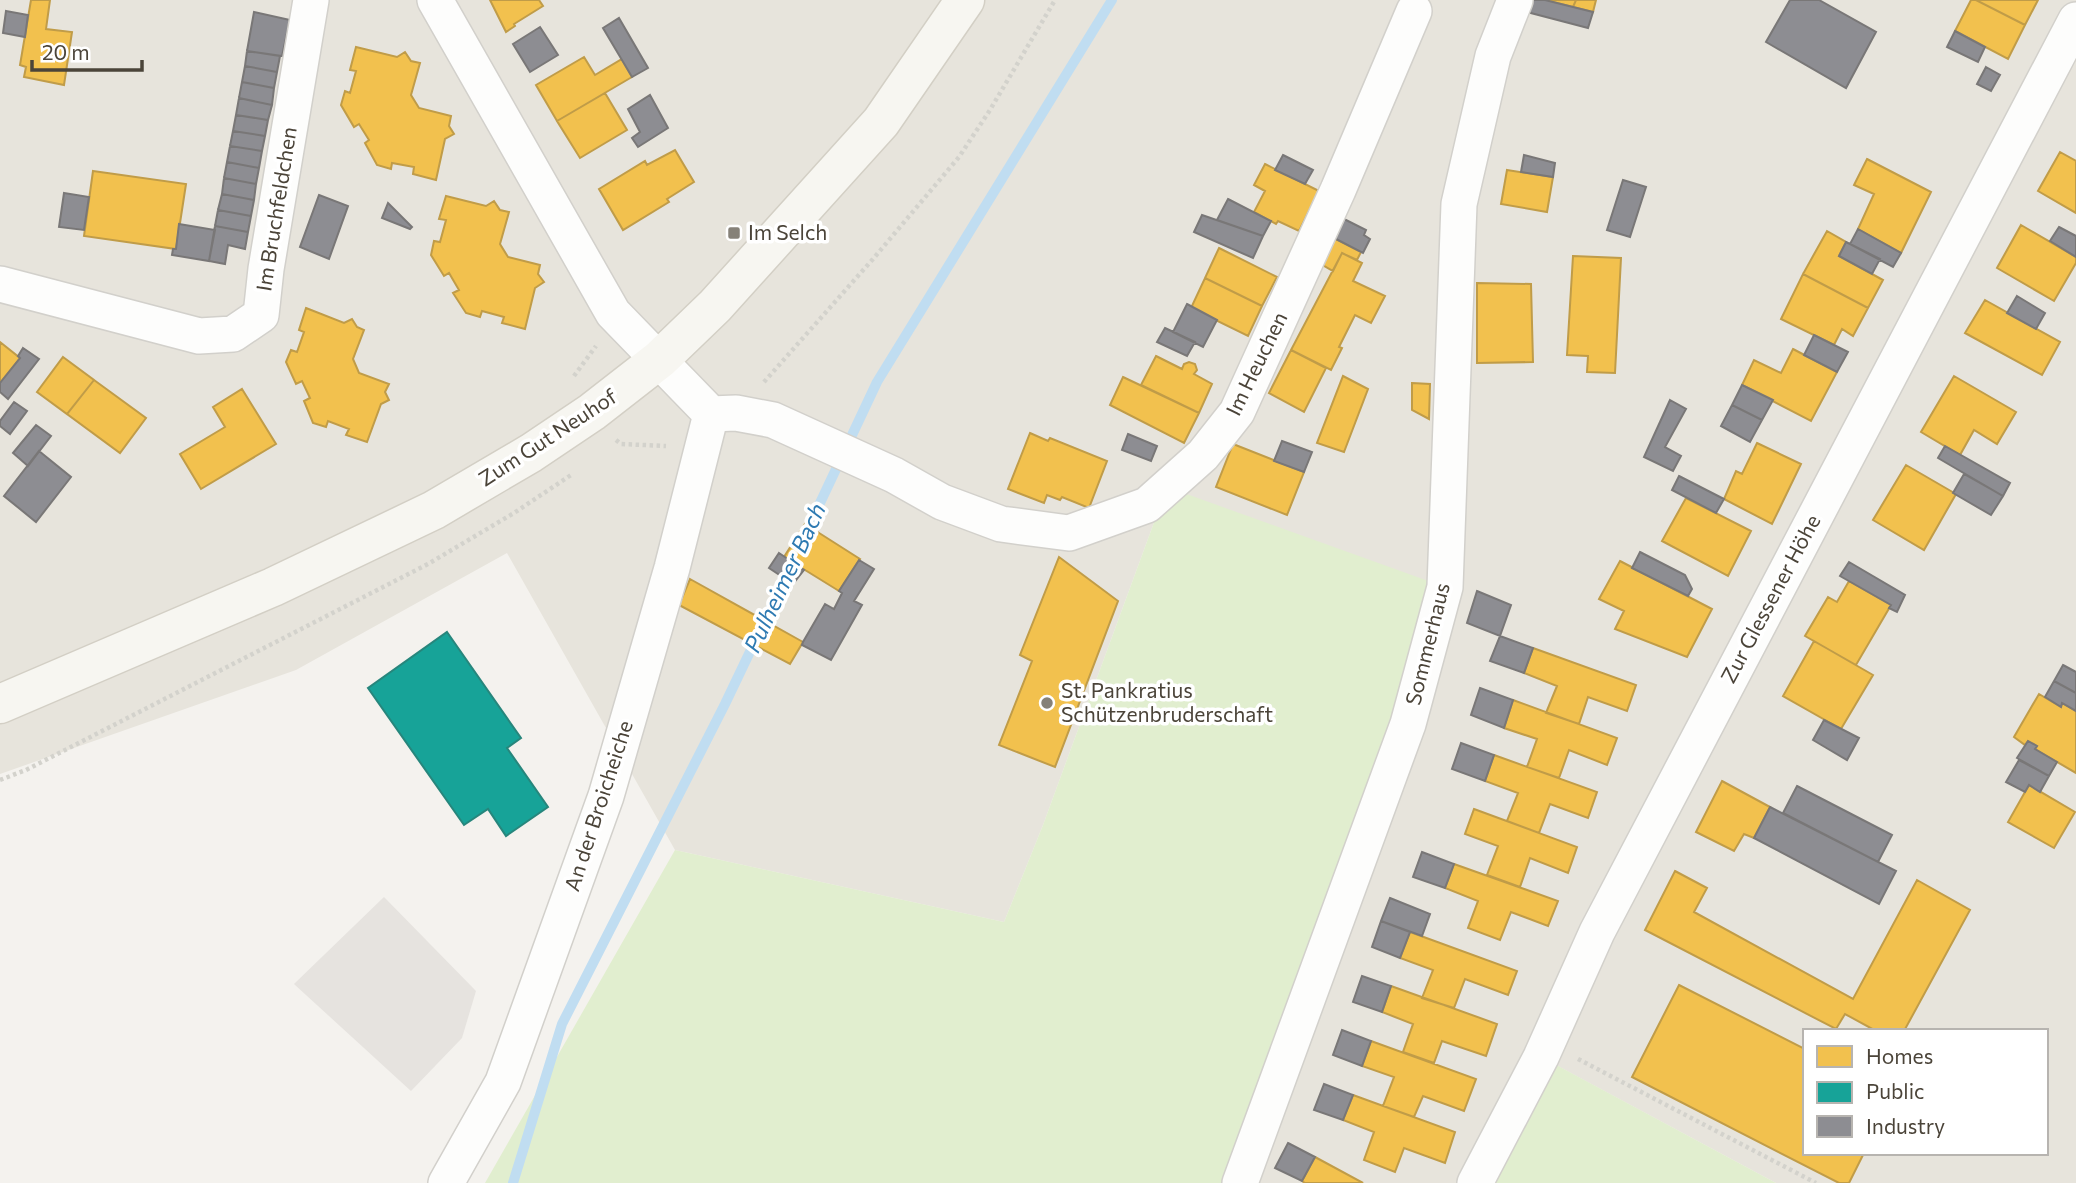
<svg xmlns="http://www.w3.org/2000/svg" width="2076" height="1183" viewBox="0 0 2076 1183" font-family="Commissioner,sans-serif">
  <rect width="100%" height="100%" fill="#f4f2ee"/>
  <path fill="#e7e4dc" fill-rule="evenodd" d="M0 0H2076V1183H1776L1541 1057 1475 1183H1240L1167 487 1043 825 1004 922 675 850 507 553 296 670 0 774ZM1805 1031H2046V1153H1805Z"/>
  <path fill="#e1eecf" d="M1167 487 1445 587 1240 1183H485L675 850 1004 922 1043 825Z
    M1547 1060 1776 1183H1484Z"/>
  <path fill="#e6e3df" d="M384 897 476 991 462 1038 411 1091 294 984Z"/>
  <path fill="#f2c14e" stroke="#c09c48" stroke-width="2" d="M31 0H50L46 29 72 32 64 85 24 77 26 67 20 65Z
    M490 0H539L543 6 514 24 515 26 506 32Z
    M1545 0H1576L1573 7Z
    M1576 0H1596L1593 12 1573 7Z
    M1971 0H1976L2025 25 2008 59 1955 31Z
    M1976 0H2038L2025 25Z
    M356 47 397 57 405 52 411 61 420 63 411 95 419 108 451 116 449 126 454 134 445 139 436 180 413 174 414 167 392 163 391 169 377 165 365 143 369 140 359 124 354 127 341 105 345 91 350 93 356 71 350 70Z
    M584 57 595 75 622 59 632 77 557 121 536 85Z
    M605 93 627 130 580 158 557 121Z
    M675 150 694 182 667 199 669 202 623 230 599 189 645 161 647 165Z
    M2060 152 2076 161V213L2038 191Z
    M1867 159 1931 192 1901 253 1858 229 1874 194 1854 185Z
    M1265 164 1319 191 1299 231 1278 221 1276 224 1254 212 1265 191 1254 185Z
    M1507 170 1553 177 1547 212 1501 204Z
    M93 171 186 184 176 249 84 236Z
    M446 196 486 206 494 201 500 210 509 212 500 244 508 257 540 265 538 274 544 282 535 288 525 329 502 323 504 317 482 311 480 317 466 313 453 293 459 290 449 273 444 276 431 255 434 241 440 242 446 220 439 219Z
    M2021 225 2076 257V263L2054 301 1997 268Z
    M1827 231 1846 242 1839 256 1883 280 1868 308 1803 274Z
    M1334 238 1361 252 1357 260 1342 253 1333 271 1321 264Z
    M1219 248 1277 277 1262 306 1205 278Z
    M1342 253 1362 263 1353 281 1385 296 1371 323 1355 315 1339 347 1342 348 1331 370 1291 350Z
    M1573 256 1621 258 1615 373 1587 372 1588 356 1567 355Z
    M1803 274 1868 308 1853 336 1842 329 1834 345 1781 319Z
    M1205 278 1262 306 1248 336 1191 308Z
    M1477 283 1531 284 1533 362 1477 363Z
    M1985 300 2060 342 2042 375 1965 333Z
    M306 308 344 323 352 319 357 327 364 330 353 359 359 373 389 384 385 392 389 400 381 404 367 442 346 435 349 429 328 421 326 427 313 423 304 401 310 398 302 381 296 384 286 362 291 350 297 352 304 332 299 330Z
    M0 342 20 358 0 383Z
    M1793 349 1837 372 1811 421 1742 385 1754 360 1781 373Z
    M1291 350 1326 368 1304 412 1269 393Z
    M1156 356 1182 369 1184 364 1189 362 1195 364 1197 370 1194 374 1212 384 1199 413 1141 385Z
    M63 357 94 380 67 414 37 392Z
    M1343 376 1368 389 1344 452 1317 443Z
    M1954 376 2016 412 1997 444 1974 430 1960 455 1921 432Z
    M1123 377 1199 413 1184 443 1110 405Z
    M94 380 146 418 120 453 67 414Z
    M1412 383 1430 384 1429 419 1412 410Z
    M242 389 276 444 201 489 180 454 225 427 213 407Z
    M1030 433 1048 441 1050 438 1107 461 1089 508 1062 497 1060 500 1047 495 1044 503 1008 489Z
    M1757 443 1801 464 1772 524 1724 499 1736 471 1742 474Z
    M1233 444 1304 472 1287 515 1216 487Z
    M1906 465 1956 494 1924 550 1873 520Z
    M1686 498 1751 531 1728 576 1662 541Z
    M805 524 860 559 839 591 784 557Z
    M1059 557 1118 601 1055 767 999 745 1032 661 1020 655Z
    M1620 561 1712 609 1687 657 1615 629 1624 611 1599 599Z
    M690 579 803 642 790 664 679 605Z
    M1849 581 1891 605 1856 665 1805 636 1828 597 1837 602Z
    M1814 641 1873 675 1841 729 1783 696Z
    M1533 648 1636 685 1627 711 1588 697 1579 724 1546 713 1557 686 1524 673Z
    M2039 694 2061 707 2062 703 2076 711V773L2035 749 2037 746 2028 741 2025 745 2014 737Z
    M1513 700 1617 738 1607 765 1569 750 1559 778 1527 767 1537 739 1504 728Z
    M1494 755 1597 792 1588 818 1550 804 1539 833 1507 821 1518 793 1485 781Z
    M1722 781 1770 807 1754 838 1744 834 1734 851 1696 832Z
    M2029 785 2075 812 2054 848 2008 822Z
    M1474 809 1577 847 1568 873 1530 858 1520 887 1487 875 1498 846 1465 834Z
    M1454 864 1558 901 1548 926 1511 912 1500 940 1468 928 1478 901 1445 888Z
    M1675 871 1707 888 1694 912 1853 999 1917 880 1970 910 1904 1031H1876L1845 1014 1836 1029 1645 930Z
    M1410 932 1517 971 1508 995 1465 979 1454 1008 1422 998 1433 970 1400 958Z
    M1679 985 1805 1049V1153H1864L1849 1183H1839L1632 1077Z
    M1391 986 1497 1024 1486 1056 1442 1041 1434 1063 1403 1052 1413 1024 1382 1012Z
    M1371 1041 1476 1079 1464 1111 1423 1096 1414 1117 1383 1106 1394 1077 1362 1066Z
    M1353 1095 1455 1132 1445 1163 1404 1148 1395 1172 1364 1160 1374 1132 1343 1120Z
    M1315 1157 1363 1183H1305L1302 1181Z"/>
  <path fill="#17a398" stroke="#27867c" stroke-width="2" d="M447 632 521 738 507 748 548 807 506 836 488 809 464 825 368 688Z"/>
  <path fill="#8d8d92" stroke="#797777" stroke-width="2" d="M1532 0H1545L1593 12 1588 28 1527 12Z
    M1790 0H1819L1876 32 1846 88 1766 42Z
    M6 11 28 15 25 37 3 33Z
    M254 12 290 20 282 56 247 51Z
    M619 18 648 68 632 77 603 28Z
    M540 27 558 55 530 72 513 44Z
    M1955 31 1985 47 1978 62 1947 47Z
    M247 51 280 56 277 72 245 66Z
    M245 66 277 72 274 88 242 82Z
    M1986 67 2000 75 1991 91 1977 84Z
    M242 82 274 88 272 105 239 98Z
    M650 95 668 128 638 147 632 138 640 132 628 109Z
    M239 98 272 105 268 120 236 115Z
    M236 115 268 120 265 136 233 131Z
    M233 131 265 136 262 151 230 146Z
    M230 146 262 151 259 168 227 162Z
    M1283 155 1313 170 1305 184 1275 170Z
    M1524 155 1555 163 1553 177 1521 172Z
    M227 162 259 168 256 184 224 178Z
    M224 178 256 184 254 200 222 194Z
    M1623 180 1646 187 1630 237 1607 230Z
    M64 193 89 197 84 230 59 227Z
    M222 194 254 200 251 216 218 210Z
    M319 195 348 206 329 259 300 247Z
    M1228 199 1271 221 1263 236 1217 220Z
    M388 203 412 227 410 229 382 218Z
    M218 210 251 216 248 232 215 226Z
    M1202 215 1263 236 1253 258 1194 232Z
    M1344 219 1366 230 1364 235 1370 239 1363 253 1334 238Z
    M179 224 215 230 209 261 172 255 173 249H176Z
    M215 226 248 232 245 249 228 245 225 264 209 261Z
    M2059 227 2076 236V257L2050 241Z
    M1858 229 1901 253 1893 267 1850 244Z
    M1846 242 1880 259 1872 274 1839 256Z
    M2017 296 2045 313 2036 329 2007 313Z
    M1187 304 1217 320 1203 347 1173 332Z
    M1165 328 1195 342 1187 356 1157 342Z
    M1814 335 1848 352 1837 372 1804 355Z
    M23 348 39 359 8 399 0 392V383L20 358 18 356Z
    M1742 385 1773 400 1762 420 1732 405Z
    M1670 400 1686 409 1665 447 1681 456 1673 471 1644 457Z
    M14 402 27 411 10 434 0 426V421Z
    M1732 405 1762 420 1750 442 1721 426Z
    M36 425 51 436 28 466 13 453Z
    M1128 434 1157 446 1151 461 1122 450Z
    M1282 441 1312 452 1304 472 1274 461Z
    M1945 446 2010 483 2003 496 1938 458Z
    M39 451 71 477 36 522 4 496Z
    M1964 474 2003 496 1991 515 1953 493Z
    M1679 476 1724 499 1716 513 1672 490Z
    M1640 552 1685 575 1692 589 1688 596 1632 568Z
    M779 553 804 570 793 584 769 568Z
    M859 560 874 569 854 601 862 605 831 660 802 645 803 642 825 604 834 609 842 593 839 591Z
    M1849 562 1905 595 1897 612 1889 608 1891 605 1840 576Z
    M1477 591 1511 605 1500 636 1467 623Z
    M1500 636 1533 648 1524 673 1490 661Z
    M2063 665 2076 672V693L2054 681Z
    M2054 681 2076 693V711L2062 703 2061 707 2045 697Z
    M1480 688 1513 700 1504 728 1471 715Z
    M1824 720 1859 738 1847 760 1813 740Z
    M2028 741 2037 746 2035 749 2057 762 2049 776 2017 758Z
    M1461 743 1494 755 1485 781 1452 769Z
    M2019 760 2049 776 2040 792 2029 785 2025 792 2006 782Z
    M1797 786 1892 835 1878 862 1783 813Z
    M1770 807 1896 871 1879 904 1754 838Z
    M1422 852 1454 864 1445 888 1413 877Z
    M1390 898 1430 914 1422 936 1381 921Z
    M1381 921 1410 932 1400 958 1372 947Z
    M1362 976 1391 986 1382 1012 1353 1002Z
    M1342 1030 1371 1041 1362 1066 1333 1055Z
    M1324 1084 1353 1095 1343 1120 1314 1110Z
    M1288 1143 1315 1157 1302 1181 1275 1168Z"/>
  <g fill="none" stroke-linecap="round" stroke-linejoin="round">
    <path stroke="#c0ddf1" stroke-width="10" d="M804 537 877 382 1112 0
      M513 1183 562 1024 725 704 790 568"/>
    <g stroke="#d2d0cb" stroke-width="38">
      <path id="minor" d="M435 0 613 313 711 414 736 413 773 420 894 475 942 502 1001 524 1069 533 1147 505 1203 455 1237 412 1338 190 1414 11
        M0 284 199 336 233 334 261 315 266 269 311 0
        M446 1183 503 1082 606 796 672 568 711 414
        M1240 1183 1408 724 1445 587 1459 204 1493 56 1515 0
        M1475 1183 1541 1057 1597 932 2076 20"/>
    </g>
    <g stroke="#d3cfc5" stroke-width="41">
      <path id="secondary" d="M0 704 273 587 434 510 531 453 592 412 660 359 715 306 881 122 965 0"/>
    </g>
    <path stroke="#d3d2cc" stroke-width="4.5" stroke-dasharray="3.5 3.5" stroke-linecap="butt" d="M574 376 596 346
      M764 382 873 259 959 157 990 110 1055 0
      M616 440 621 444 666 446
      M0 780 26 770 428 564 514 513 571 475
      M1578 1059 1816 1183"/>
    <use href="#minor" stroke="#fdfdfc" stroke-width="35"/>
    <use href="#secondary" stroke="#f7f6f1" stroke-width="38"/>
  </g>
  <g fill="#868178" stroke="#fff" stroke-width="2.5">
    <rect x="727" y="226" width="14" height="14" rx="3.5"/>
    <circle cx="1047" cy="703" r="7"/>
  </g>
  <g text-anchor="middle" stroke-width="7" stroke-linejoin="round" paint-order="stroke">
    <g font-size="21" fill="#4b4439" stroke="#fff">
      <text transform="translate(277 209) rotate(-81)" y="7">Im Bruchfeldchen</text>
      <text transform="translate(1257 364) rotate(-64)" y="7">Im Heuchen</text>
      <text transform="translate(548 438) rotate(-33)" y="7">Zum Gut Neuhof</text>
      <text transform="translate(1771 599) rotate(-62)" y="7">Zur Glessener Höhe</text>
      <text transform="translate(1428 644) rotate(-76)" y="7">Sommerhaus</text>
      <text transform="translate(599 806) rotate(-72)" y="7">An der Broicheiche</text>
    </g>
    <g font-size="21" fill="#4b4439" stroke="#fff" text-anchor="start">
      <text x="748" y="240">Im Selch</text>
      <text x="1061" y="698">St. Pankratius<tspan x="1061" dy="24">Schützenbruderschaft</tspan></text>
    </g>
    <g font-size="23" font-style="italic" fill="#2e7ab2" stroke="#fff">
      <text transform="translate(785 578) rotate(-65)" y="8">Pulheimer Bach</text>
    </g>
  </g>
  <rect x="1803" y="1029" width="245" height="126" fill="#ffffff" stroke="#b7b4b0" stroke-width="2"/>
  <rect x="1817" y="1046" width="35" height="21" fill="#f2c14e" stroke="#b7b4b0" stroke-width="2"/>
  <text x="1866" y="1064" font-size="21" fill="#4b4439">Homes</text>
  <rect x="1817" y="1082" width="35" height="21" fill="#17a398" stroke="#b7b4b0" stroke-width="2"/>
  <text x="1866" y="1099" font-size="21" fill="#4b4439">Public</text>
  <rect x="1817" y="1116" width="35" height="21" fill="#8d8d92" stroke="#b7b4b0" stroke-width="2"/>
  <text x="1866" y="1134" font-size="21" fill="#4b4439">Industry</text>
  <path d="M32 60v10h110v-10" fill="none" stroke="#4b4439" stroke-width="3.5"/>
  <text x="42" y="60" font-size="21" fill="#4b4439" stroke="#ffffff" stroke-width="5" paint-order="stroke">20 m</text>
</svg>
